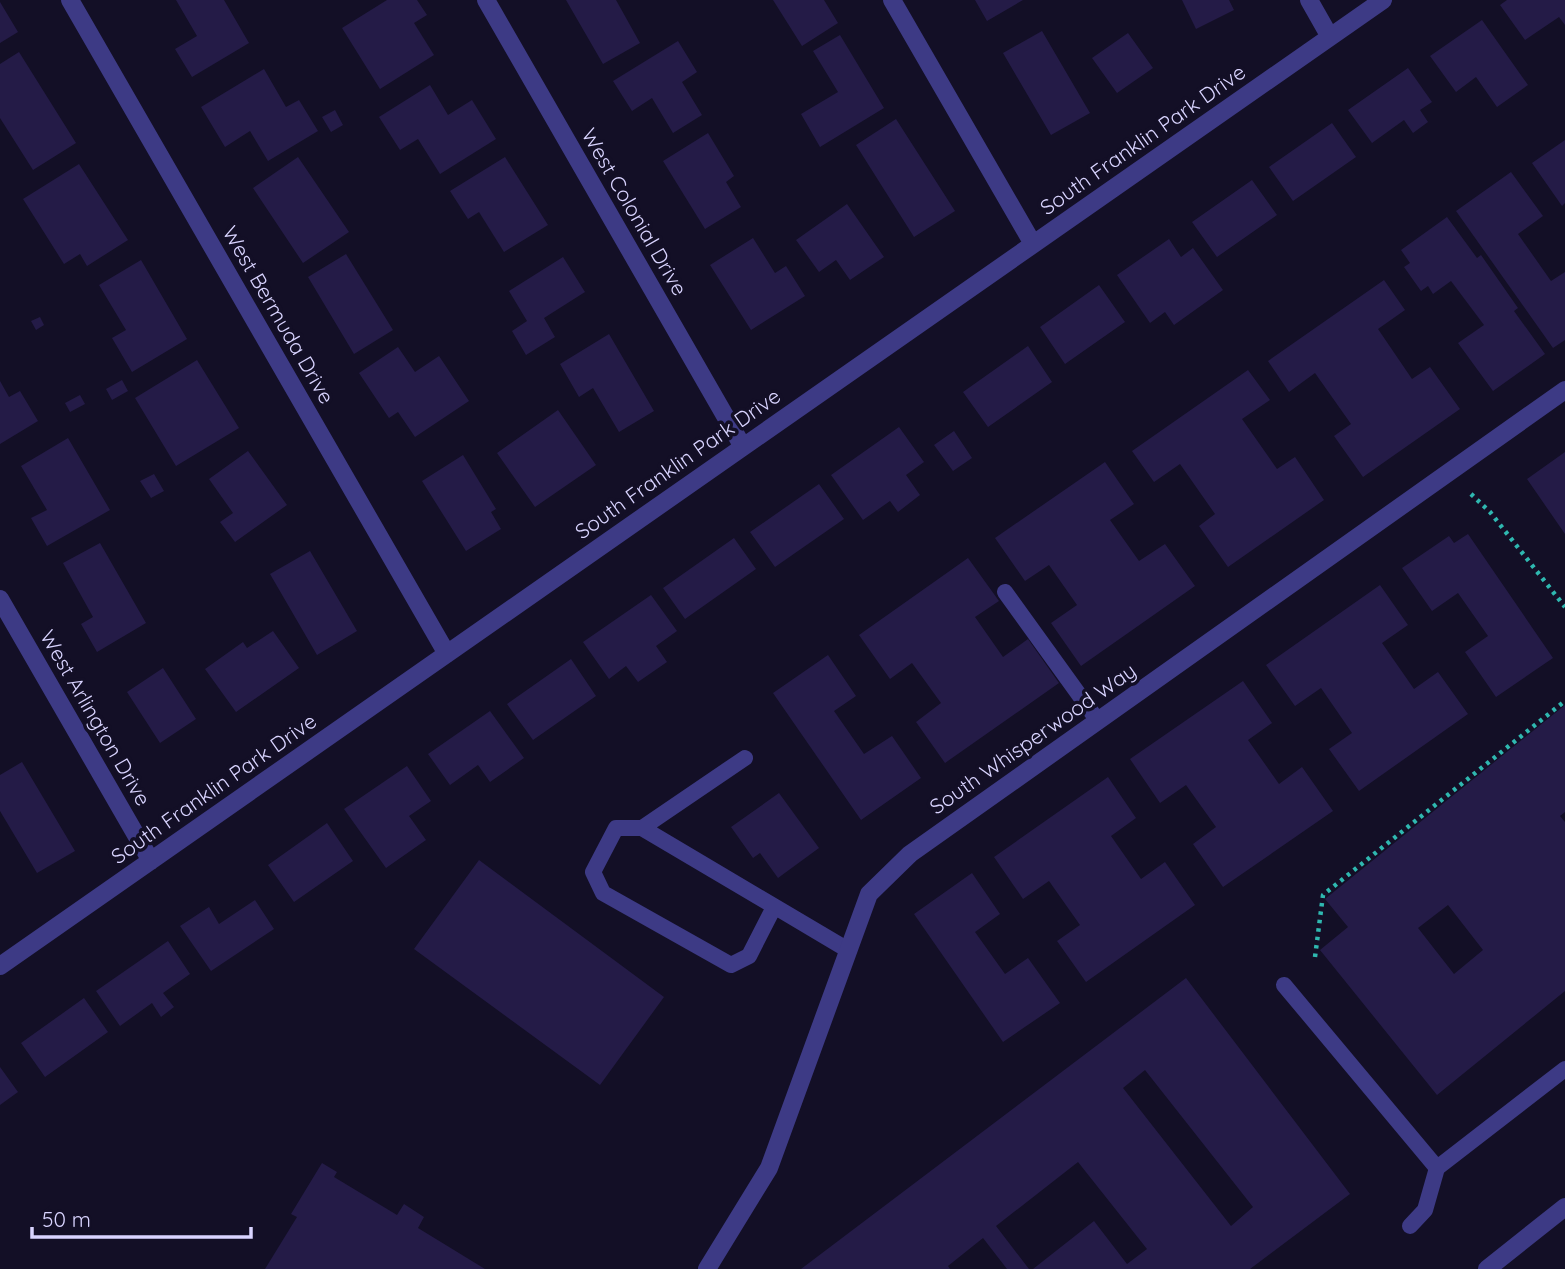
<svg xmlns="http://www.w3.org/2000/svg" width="1565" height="1269" viewBox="0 0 1565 1269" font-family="Quicksand,sans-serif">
  <rect width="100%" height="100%" fill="#130f26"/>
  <path fill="#241b47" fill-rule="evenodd" d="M176 0H224L249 43 192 77 175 49 197 36Z
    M387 0H417L427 15 414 23 434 55 380 89 342 28Z
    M566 0H616L640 43 603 64Z
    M773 0H824L838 23 802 46Z
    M975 0H1023L987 21Z
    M1182 0H1229L1234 10 1196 29Z
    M1507 0H1565V25L1559 17 1525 40 1500 5Z
    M0 2 18 32 0 43Z
    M1482 20 1528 85 1497 107 1476 77 1456 92 1430 56Z
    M1042 31 1090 113 1051 135 1003 53Z
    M1128 33 1153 68 1117 93 1092 58Z
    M840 35 884 108 820 147 801 114 838 92 813 51Z
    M678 41 697 72 682 82 702 115 673 133 652 98 632 111 613 81Z
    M19 52 76 143 33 170 0 118V64Z
    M1408 68 1432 102 1420 110 1428 122 1413 133 1404 120 1372 143 1348 110Z
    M264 69 286 107 299 100 318 131 268 161 250 131 225 147 201 107Z
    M430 85 448 115 472 100 496 139 440 174 418 139 400 150 379 117Z
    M335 110 343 125 331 132 322 117Z
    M896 119 955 211 914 237 856 145Z
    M1332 123 1356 157 1293 201 1269 167Z
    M708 133 734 176 726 182 741 207 705 229 663 161Z
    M1565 140V203L1562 206 1532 163Z
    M298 157 349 232 303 263 253 188Z
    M505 157 548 225 504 252 479 212 468 219 450 191Z
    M79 164 128 240 87 266 80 254 64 264 23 199Z
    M1511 172 1543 216 1518 234 1551 281 1565 272V340L1553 348 1456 211Z
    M1252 180 1277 215 1217 257 1192 222Z
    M847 204 884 257 850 280 836 260 819 272 796 240Z
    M1447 217 1477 258 1481 255 1518 308 1514 311 1545 354 1493 391 1458 343 1484 325 1451 281 1433 294 1428 286 1421 291 1404 267 1410 263 1401 250Z
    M753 238 775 273 786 266 805 296 751 330 710 265Z
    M1169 239 1181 257 1193 248 1223 290 1174 325 1165 312 1150 323 1117 275Z
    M346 254 393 330 354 354 308 277Z
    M563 257 585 292 544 318 555 337 526 355 512 331 527 321 509 291Z
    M141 260 187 339 132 372 112 338 126 330 99 285Z
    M1384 280 1405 310 1378 329 1412 379 1430 367 1460 409 1363 477 1334 436 1351 424 1315 373 1289 392 1268 361Z
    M1099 285 1125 322 1065 364 1040 327Z
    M40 317 44 325 36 330 31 321Z
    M609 334 654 411 619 432 593 388 579 397 560 364Z
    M1028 346 1052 382 988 427 963 392Z
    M398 347 415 372 439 356 469 401 415 437 398 412 389 418 359 373Z
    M197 360 239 428 176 466 135 398Z
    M1248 370 1270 400 1242 419 1277 469 1295 457 1324 500 1228 567 1199 526 1215 514 1180 464 1154 482 1132 451Z
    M122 380 128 391 112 400 106 389Z
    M0 381 9 397 20 391 38 421 0 444Z
    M80 395 85 404 70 412 65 403Z
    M558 410 596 465 535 507 497 453Z
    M899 427 924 462 906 475 920 495 898 512 890 501 863 520 831 475Z
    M954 431 972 458 953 471 934 445Z
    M68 438 110 510 47 546 31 518 47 510 21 466Z
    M248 451 287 505 235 542 220 522 233 513 209 479Z
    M1565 452V534L1527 479Z
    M463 455 496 509 491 512 501 529 466 551 422 481Z
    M1105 462 1134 504 1110 520 1139 561 1165 544 1195 586 1081 666 1051 623 1077 605 1049 565 1025 581 995 538Z
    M154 474 164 491 151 498 140 481Z
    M819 484 844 519 775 567 750 532Z
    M1468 534 1553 658 1496 697 1465 652 1488 636 1458 593 1432 611 1402 568 1449 536 1454 543Z
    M734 538 756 569 685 619 663 588Z
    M100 543 146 623 97 652 81 624 93 617 63 563Z
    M310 551 357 631 317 655 270 574Z
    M968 558 999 601 975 617 1003 657 1028 639 1059 683 945 763 916 722 941 703 912 663 890 679 859 635Z
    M1380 585 1408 625 1382 643 1414 689 1438 672 1468 714 1359 791 1329 749 1352 733 1321 688 1295 706 1266 665Z
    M651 595 677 631 656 646 667 662 638 682 626 666 609 679 583 642Z
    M273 631 299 668 236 712 205 669 243 642 247 648Z
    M828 655 856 696 834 711 864 754 892 736 921 778 861 820 773 693Z
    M571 659 596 696 533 740 507 704Z
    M163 668 196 719 160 743 127 692Z
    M1243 681 1272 723 1248 740 1279 784 1302 767 1333 811 1223 887 1193 844 1216 827 1186 785 1160 803 1130 759Z
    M1565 705V812L1560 816 1565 822V991L1437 1095 1320 950 1348 927 1325 899ZM1448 905 1483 950 1454 974 1418 928Z
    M490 711 524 758 490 782 478 765 450 785 428 754Z
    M22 762 75 851 37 873 0 811V775Z
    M407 766 431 801 409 816 426 840 386 868 344 809Z
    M1108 777 1136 818 1111 836 1141 879 1165 862 1195 905 1086 982 1057 941 1080 925 1049 881 1023 899 994 857Z
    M779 793 819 848 778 878 760 853 753 858 731 827Z
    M327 823 353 861 294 902 268 865Z
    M479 860 664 997 600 1085 414 949Z
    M972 873 1000 914 975 932 1005 974 1028 958 1060 1003 1003 1042 914 914Z
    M255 900 274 929 211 971 180 926 209 907 219 924Z
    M168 941 190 974 163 993 174 1007 161 1017 152 1003 120 1026 96 991Z
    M1186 978 1350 1194 1250 1269H1033L1094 1221 1127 1264 1147 1249 1078 1162 996 1226 1029 1269H1007L983 1238 948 1266 950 1269H801ZM1145 1070 1253 1207 1231 1226 1123 1088Z
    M84 998 108 1032 45 1077 21 1043Z
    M0 1067 18 1092 0 1105Z
    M322 1163 337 1172 334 1177 397 1215 404 1204 424 1217 418 1228 485 1269H265L297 1217 291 1214Z"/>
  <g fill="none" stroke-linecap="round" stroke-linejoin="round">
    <path stroke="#2fb8b0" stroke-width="4.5" stroke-dasharray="3.5 5" stroke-linecap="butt" d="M1471 494 1490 512 1565 607
      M1315 957 1323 895 1565 701"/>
    <path stroke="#3d3a85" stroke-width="16" d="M1005 592 1098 721
      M642 828 745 758
      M774 907 749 956 731 965 603 893 593 872 616 828H642L848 950
      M1284 985 1437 1168
      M1410 1226 1425 1210 1437 1168 1565 1069"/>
    <path stroke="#3d3a85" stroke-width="18" d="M70 0 447 654
      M486 0 743 447
      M892 0 1033 244
      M1309 0 1330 37
      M0 599 151 861
      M0 966 1383 0
      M707 1269 769 1168 869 894 910 854 1565 390"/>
    <path stroke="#3d3a85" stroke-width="18" d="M1487 1269 1565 1207"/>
  </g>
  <g text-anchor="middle" stroke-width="7" stroke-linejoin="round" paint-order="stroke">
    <g font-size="21" fill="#d9d4ff" stroke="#130f26">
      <text transform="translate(1143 140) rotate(-35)" y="7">South Franklin Park Drive</text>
      <text transform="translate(634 212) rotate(60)" y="7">West Colonial Drive</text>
      <text transform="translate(278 315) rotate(60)" y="7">West Bermuda Drive</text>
      <text transform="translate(678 464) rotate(-35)" y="7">South Franklin Park Drive</text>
      <text transform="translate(95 718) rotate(60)" y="7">West Arlington Drive</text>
      <text transform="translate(1033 739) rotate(-35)" y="7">South Whisperwood Way</text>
      <text transform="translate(214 789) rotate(-35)" y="7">South Franklin Park Drive</text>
    </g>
  </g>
  <path d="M32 1227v10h219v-10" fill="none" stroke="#d9d4ff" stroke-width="3.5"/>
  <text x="42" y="1227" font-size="21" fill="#d9d4ff" stroke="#130f26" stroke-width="5" paint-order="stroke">50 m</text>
</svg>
